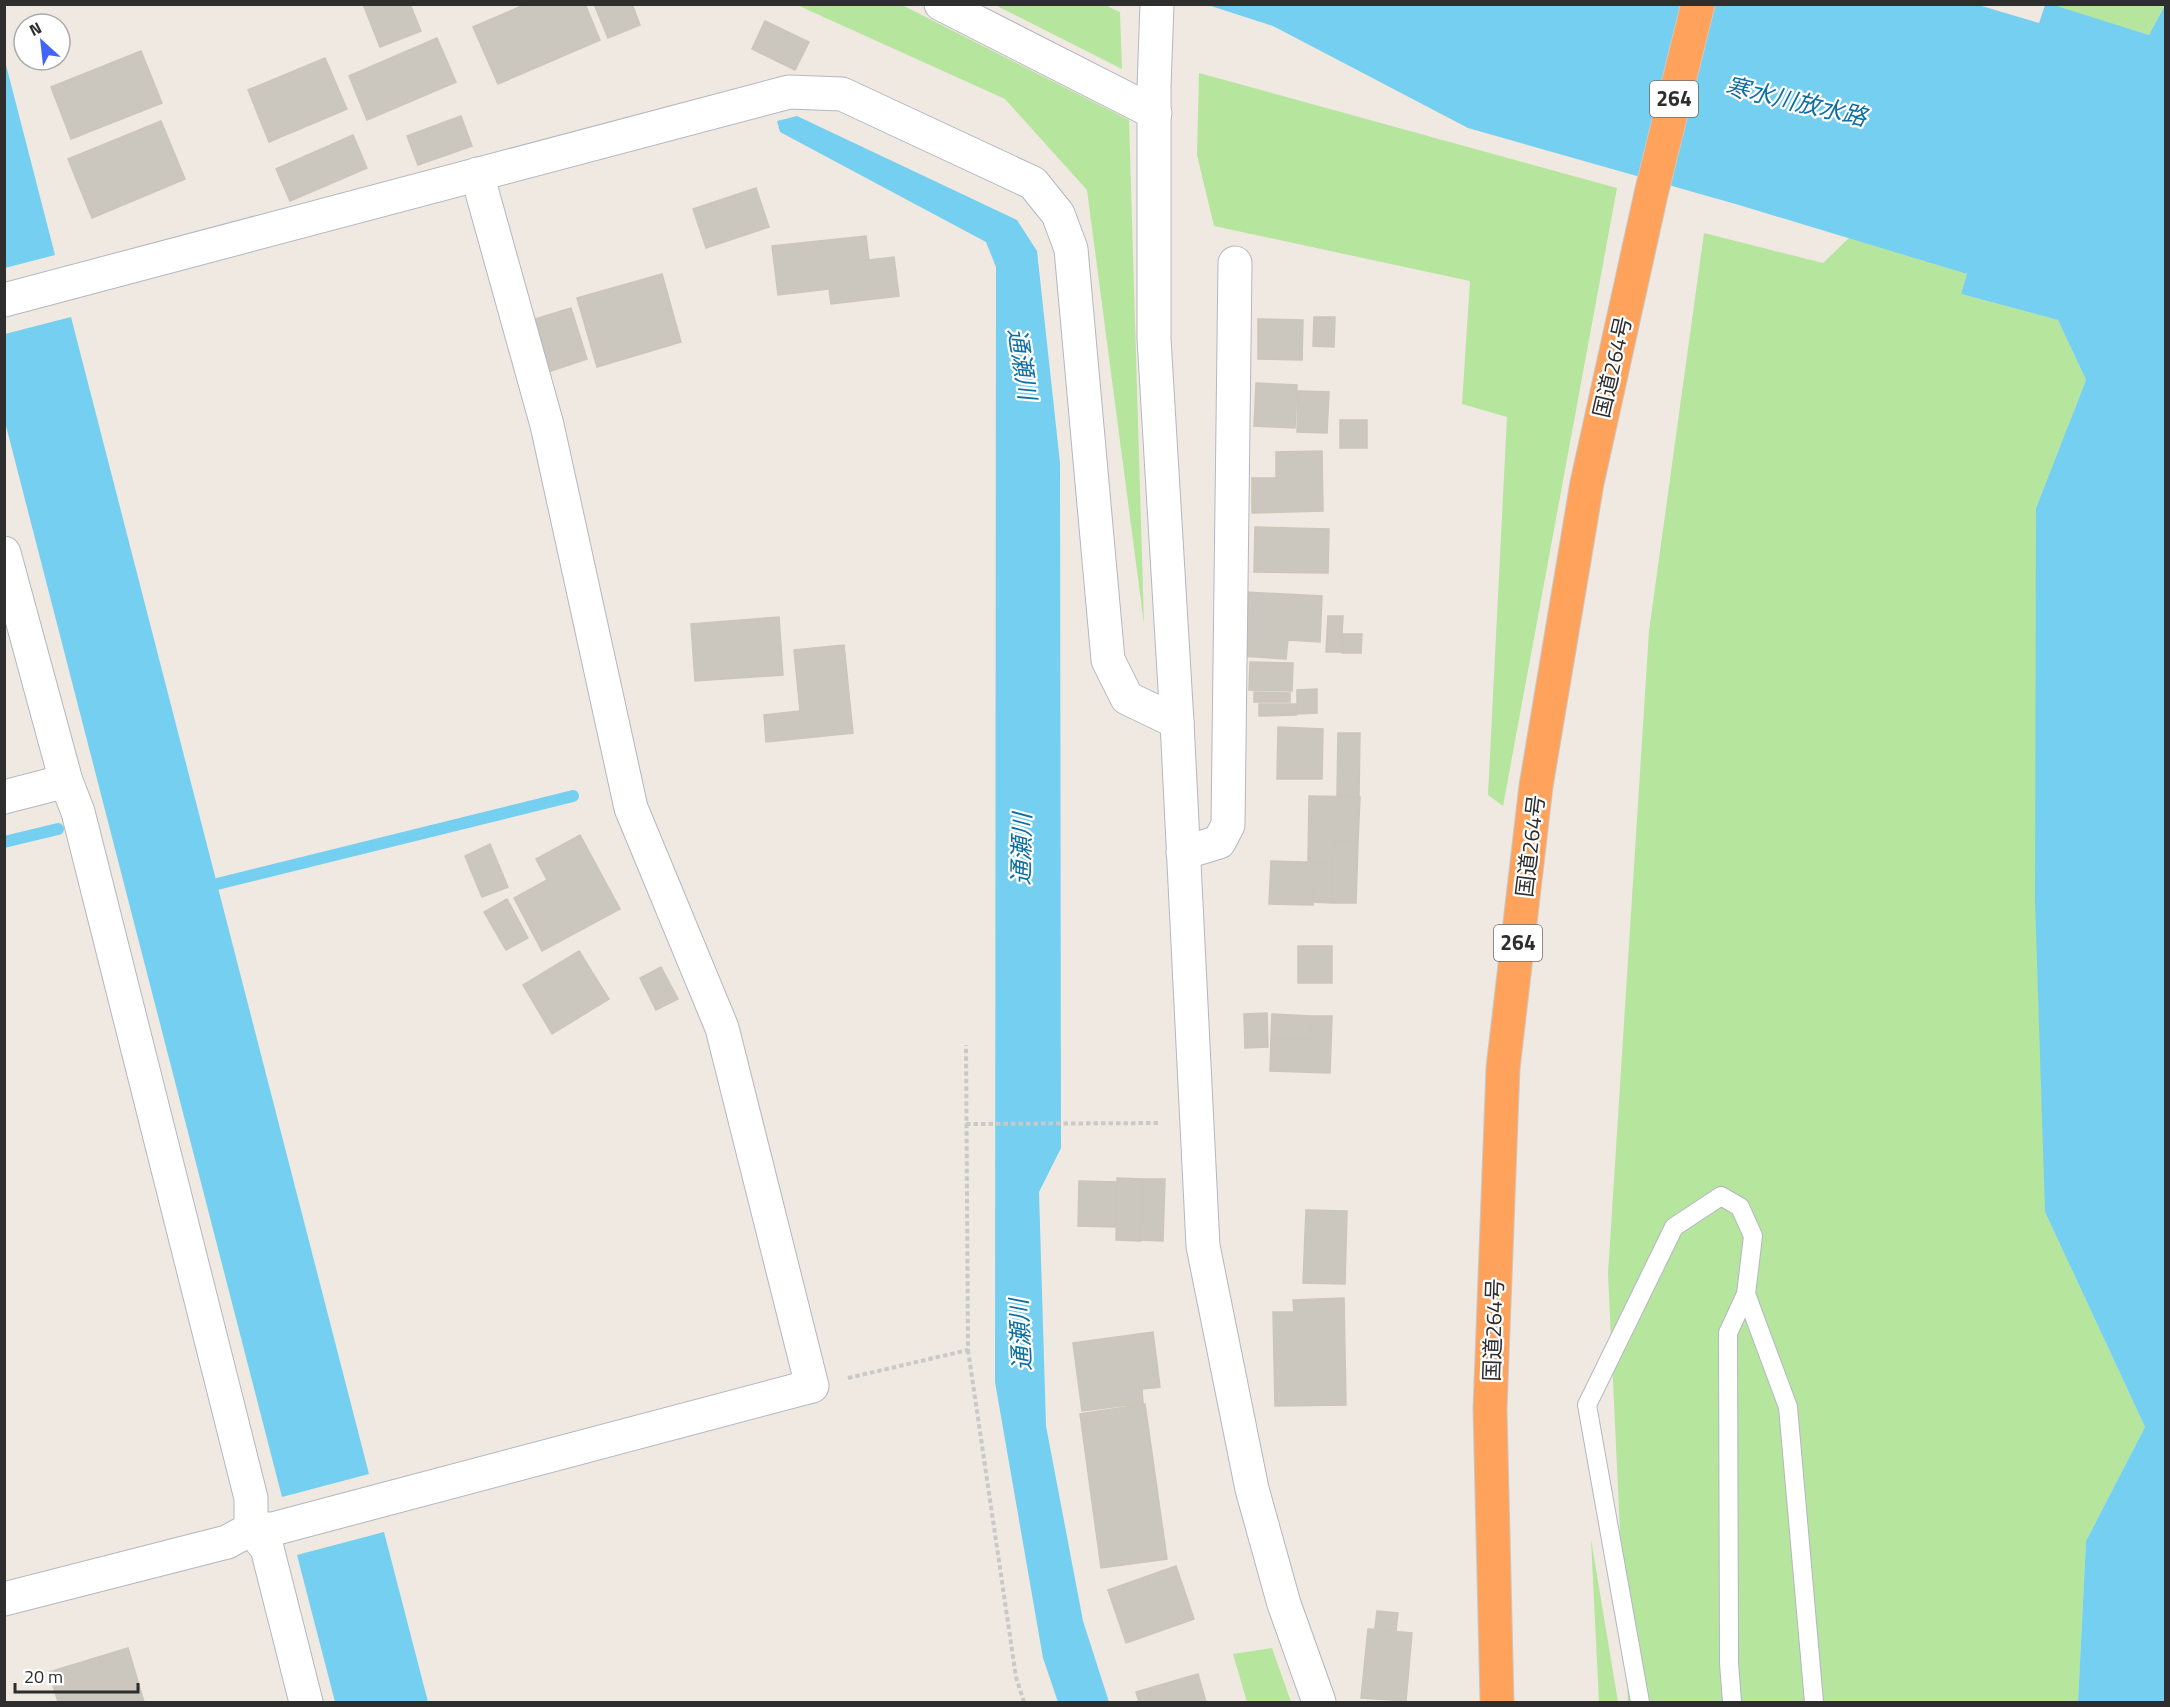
<svg xmlns="http://www.w3.org/2000/svg" width="2170" height="1707" viewBox="0 0 2170 1707" font-family="'Titillium Web','Noto Sans JP',sans-serif">
  <rect width="100%" height="100%" fill="#efe9e1"/>
  <path fill="#b6e59e" d="M797 5H902L1129 120 1144 624 1087 190 1005 99Z
    M995 5H1105L1120 12 1122 69Z
    M2050 5H2165L2149 35Z
    M1199 73 1617 188 1503 806 1488 795 1507 417 1462 404 1470 281 1214 226 1197 155Z
    M1704 233 1823 263 1849 238 1967 274 1961 294 2058 320 2086 380 2036 508 2045 1212 2145 1427 2086 1541 2078 1702H1628L1608 1274 1649 631Z
    M1591 1539 1618 1702H1599Z
    M1272 1648 1291 1702H1247L1233 1654Z"/>
  <path fill="#75cff0" d="M1975 4 2039 23 2045 5 2050 4 2149 35 2165 5V1702H2078L2086 1541 2145 1427 2045 1212 2035 900 2036 508 2086 380 2058 320 1961 294 1967 274 1739 205 1468 128 1273 26 1208 5Z
    M5 61 55 255 5 268H4Z
    M797 116 1017 220 1037 251 1060 463 1061 1148 1039 1192 1046 1426 1083 1621 1109 1702H1058L1043 1658 995 1382 996 267 986 242 780 132 777 121Z
    M71 317 369 1474 282 1497 5 422V334Z
    M384 1532 428 1702H335L297 1555Z"/>
  <g fill="none" stroke-linecap="round" stroke-linejoin="round">
    <path stroke="#75cff0" stroke-width="12" d="M4 842 58 829
      M217 884 573 796"/>
  </g>
  <path fill="#cbc7bf" stroke="#cbc5ba" stroke-width="1.5" d="M363 4H410L421 31 380 47Z
    M526 4H585L600 40 498 84 473 27Z
    M594 4H632L640 25 608 38Z
    M765 21 809 42 795 70 752 49Z
    M437 38 456 82 367 120 349 76Z
    M141 51 162 103 71 139 51 87Z
    M325 58 347 109 269 142 248 90Z
    M461 116 472 146 418 165 407 136Z
    M161 121 185 179 92 218 68 159Z
    M353 135 367 168 290 201 276 169Z
    M756 188 769 227 706 248 693 209Z
    M866 236 869 260 894 257 899 296 831 304 829 289 778 295 772 246Z
    M662 274 681 342 597 367 577 298Z
    M571 308 587 359 548 372 532 320Z
    M1314 317H1335L1334 347 1313 346Z
    M1258 319 1303 320 1302 360 1258 359Z
    M1256 383 1297 385 1295 428 1254 426Z
    M1298 391 1329 392 1327 433 1297 432Z
    M1340 420H1367V448H1340Z
    M1322 451 1323 511 1252 513V478H1276V452Z
    M1255 527 1329 529 1328 573 1254 572Z
    M1245 592 1322 596 1320 642 1288 640 1286 659 1242 656Z
    M1328 616H1343L1341 652H1326Z
    M779 617 783 675 695 681 691 624Z
    M1343 634H1362L1361 653H1342Z
    M844 645 853 733 766 742 764 715 800 711 794 650Z
    M1250 662 1293 663 1292 691 1249 690Z
    M1317 689V713L1297 714V690Z
    M1254 692 1290 693V702H1254Z
    M1259 704H1296V715L1259 716Z
    M1278 727 1323 729 1322 779H1277Z
    M1338 733H1360L1359 796 1337 795Z
    M1309 796 1360 797 1358 842 1334 841 1333 863 1308 862Z
    M580 835 620 909 542 951 514 898 547 880 536 859Z
    M1334 841 1358 842 1356 903H1332Z
    M490 844 508 887 482 897 465 856Z
    M1271 861 1333 863 1332 880H1314L1313 905 1269 904Z
    M1314 880H1332V903L1313 902Z
    M507 899 528 938 506 950 484 912Z
    M1298 946H1332V983H1298Z
    M579 951 609 999 552 1034 523 985Z
    M661 967 678 999 656 1010 640 978Z
    M1267 1013 1268 1047 1245 1048 1244 1014Z
    M1272 1014 1310 1016V1039L1271 1038Z
    M1310 1016H1332L1330 1073 1270 1071 1271 1038 1310 1039Z
    M1117 1178 1142 1179 1141 1241 1116 1240Z
    M1143 1179H1165L1163 1241 1141 1240Z
    M1079 1181 1116 1182 1115 1227 1078 1226Z
    M1306 1210 1347 1211 1345 1284 1303 1283Z
    M1344 1298 1346 1405 1275 1406 1273 1312H1294L1293 1300Z
    M1153 1332 1160 1387 1142 1389 1143 1403 1082 1411 1073 1343Z
    M1145 1404 1167 1559 1101 1568 1080 1414Z
    M1176 1566 1194 1619 1126 1643 1108 1590Z
    M1377 1611 1398 1613 1396 1630 1375 1628Z
    M1368 1629 1412 1633 1406 1701 1361 1698Z
    M128 1648 144 1702H58L49 1672Z
    M1198 1674 1206 1702H1139L1136 1692Z"/>
  <g fill="none" stroke-linecap="round" stroke-linejoin="round">
    <g stroke="#b4b7c1" stroke-width="20">
      <path id="lane" d="M1746 1294 1788 1407 1814 1702
        M1640 1702 1587 1405 1674 1227 1721 1196 1740 1207 1753 1236 1746 1294 1728 1333 1729 1663 1732 1702"/>
    </g>
    <g stroke="#b4b7c1" stroke-width="35">
      <path id="street" d="M941 4 1155 113
        M4 300 789 92 842 94 1033 183 1058 214 1071 249 1108 660 1127 698 1177 722
        M4 553 66 781 78 812 251 1498V1529L267 1548 306 1702
        M4 797 66 781
        M1183 853 1219 842 1228 825 1235 263
        M4 1599 227 1542 251 1529H273L812 1386 722 1028 631 808 547 425 477 174"/>
    </g>
    <g stroke="#b4b7c1" stroke-width="35">
      <path id="secondary" d="M1157 4 1154 87V339L1177 722 1203 1246 1252 1489 1284 1604 1319 1702"/>
    </g>
    <g stroke="#c9c9c9" stroke-width="35">
      <path id="highway" d="M1497 1702 1490 1409 1503 1068 1536 786 1587 483 1651 194 1698 4"/>
    </g>
    <path stroke="#c9c9c9" stroke-width="4" stroke-dasharray="4.5 3" stroke-linecap="butt" d="M966 1124 1160 1123
      M968 1350 1016 1677 1024 1702
      M848 1378 968 1350 966 1045"/>
    <use href="#lane" stroke="#fff" stroke-width="18"/>
    <use href="#street" stroke="#fff" stroke-width="33"/>
    <use href="#secondary" stroke="#fff" stroke-width="33"/>
    <use href="#highway" stroke="#ffa35c" stroke-width="33"/>
  </g>
  <g text-anchor="middle" stroke-width="4.5" stroke-linejoin="round" paint-order="stroke">
    <g fill="#fff" stroke="#6d6d6d" stroke-width="1.5">
      <rect x="1650" y="81" width="48" height="36" rx="4.5"/>
      <rect x="1494" y="925" width="48" height="36" rx="4.5"/>
    </g>
    <g font-size="21" font-weight="bold" fill="#2e2e2e">
      <text x="1674" y="106">264</text>
      <text x="1518" y="950">264</text>
    </g>
    <g font-size="22" fill="#2e2e2e" stroke="#fff">
      <text transform="translate(1612 367) rotate(-77)" y="8">国道264号</text>
      <text transform="translate(1530 846) rotate(-83)" y="8">国道264号</text>
      <text transform="translate(1493 1330) rotate(-88)" y="8">国道264号</text>
    </g>
    <g font-size="24" font-style="italic" fill="#0d6fa3" stroke="#fff">
      <text transform="translate(1796 102) rotate(13)" y="8">寒水川放水路</text>
      <text transform="translate(1022 364) rotate(81)" y="8">通瀬川</text>
      <text transform="translate(1022 849) rotate(-89)" y="8">通瀬川</text>
      <text transform="translate(1021 1335) rotate(-93)" y="8">通瀬川</text>
    </g>
  </g>
  <rect width="2170" height="1707" fill="none" stroke="#2e2e2e" stroke-width="12"/>
  <g transform="translate(42 42) rotate(333)"><circle r="28" fill="#ffffff" stroke="#ababab" stroke-width="1.5"/>
  <path d="M0-4.5L10 22L0 15L-10 22Z" fill="#4264fb"/>
  <text y="-9" font-size="16" font-weight="bold" text-anchor="middle" fill="#2e2e2e">N</text>
  </g>
  <path d="M15 1683v9h123v-9" fill="none" stroke="#2e2e2e" stroke-width="3"/>
  <text x="24" y="1683" font-size="18" fill="#2e2e2e" stroke="#ffffff" stroke-width="4.5" paint-order="stroke">20 m</text>
</svg>
